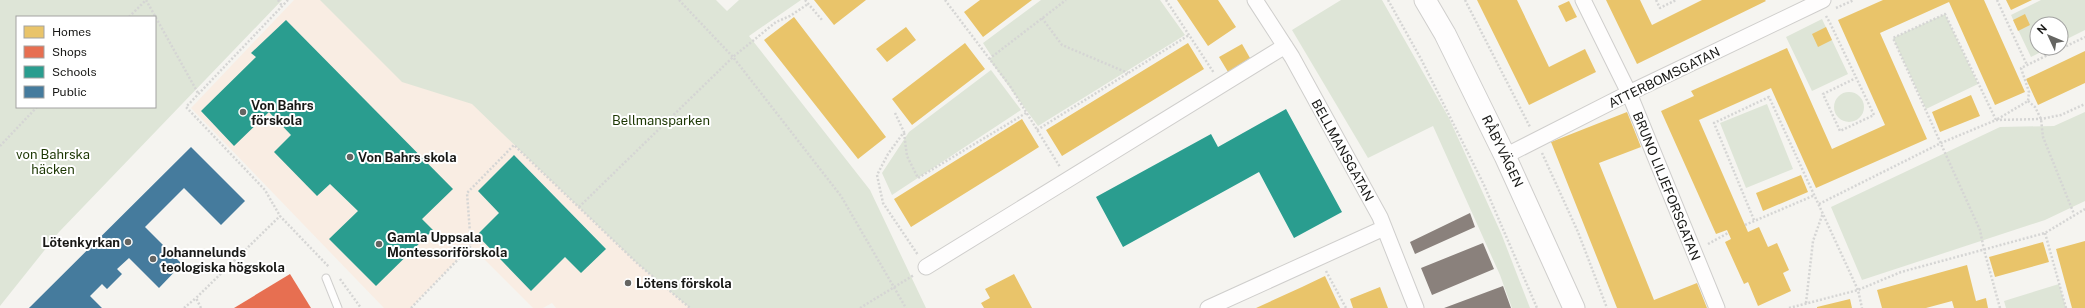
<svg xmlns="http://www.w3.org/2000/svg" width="2085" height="308" viewBox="0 0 2085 308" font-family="'Public Sans',sans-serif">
  <rect width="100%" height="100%" fill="#f5f4f0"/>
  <path fill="#f9ede3" d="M294 0H663L638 264 690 308H556L552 303 543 308H533L471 246 410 308H384L191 108Z"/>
  <path fill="#dee5d7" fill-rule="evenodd" d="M0 0H282L59 232 0 306ZM17 17H155V107H17Z
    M320 0H716L727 11 739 0H801L749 36 870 190 926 308H690L638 264 472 104 402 82Z
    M1041 0H1160L1185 35 1038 126 989 59 992 57 983 43Z
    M1341 0H1382L1449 118 1501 233 1530 308H1512L1500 275 1433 126 1368 158 1292 30Z
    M2041 0H2085V30L2061 42V24H2037V48H2049L2031 57 2011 15Z
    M1945 14 1978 84 1926 109 1893 38Z
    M1822 19 1848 74 1812 91 1786 37Z
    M991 70 1021 110 892 195 882 173 909 132Z
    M1834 107a15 15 0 1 1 30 0a15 15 0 1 1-30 0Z
    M1767 104 1793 169 1746 188 1720 123Z
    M2085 112V201L2045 220 1862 280 1831 207 2000 127 2054 126Z
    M2059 284 2066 308H2006L2004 301Z"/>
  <path fill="#e9c46a" d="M814 0H866L834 25Z
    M980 0H1032L983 37 964 12Z
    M1177 0H1218L1236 27 1208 46Z
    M1477 0H1517L1549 67 1585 49 1596 72 1529 105Z
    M1606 0H1640L1652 25 1702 0H1765L1766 1 1637 64Z
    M1883 0H1984L2025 92 1995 105 1949 2 1880 33 1927 139 1816 188 1771 88 1699 120 1748 232 1759 227 1768 247 1777 243 1789 270 1783 273 1791 291 1758 306 1748 282 1744 284 1725 242 1731 239 1727 230 1716 234 1661 111 1694 96 1691 91 1787 48 1832 149 1885 125 1838 20Z
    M2006 0H2032L2011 10Z
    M1569 1 1577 17 1566 22 1558 6Z
    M2025 14 2030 25 2018 31 2013 20Z
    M794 17 886 137 858 159 764 40Z
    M906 27 916 40 887 62 876 49Z
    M1826 27 1832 40 1818 47 1812 34Z
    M965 43 985 69 912 125 892 99Z
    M1188 43 1204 69 1062 156 1046 130Z
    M1242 44 1250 58 1228 72 1219 57Z
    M2085 51V83L2038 105 2026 79Z
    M1971 95 1980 116 1940 132 1932 112Z
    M1627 112 1641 147 1599 163 1654 300 1697 283 1707 308H1617L1551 142Z
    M1022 119 1039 147 911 227 894 199Z
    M1801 175 1808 192 1763 211 1756 193Z
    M2085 241V308H2072L2056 249Z
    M2043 242 2049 262 1995 277 1989 257Z
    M1967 265 1976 301 1986 298 1988 308H1954L1952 301 1926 308H1882L1877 290Z
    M1014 274 1032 308H984L981 303 990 298 985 289Z
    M1325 276 1340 308H1256L1302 287Z
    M1380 287 1388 308H1353L1350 299Z
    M1850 299 1852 308H1817V307Z"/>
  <path fill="#e76f51" d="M290 274 311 308H234Z"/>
  <path fill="#2a9d8f" d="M286 20 453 189 422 219 433 230 376 286 329 239 358 211 330 184 317 196 274 152 291 135 269 112 234 146 201 111 256 57 251 53Z
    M1286 109 1342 212 1294 238 1259 172 1123 247 1096 197 1211 134 1218 147Z
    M514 155 606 249 581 273 565 257 531 291 477 235 499 213 478 191Z"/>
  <path fill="#457b9d" d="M191 147 245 201 221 225 184 188 145 227 182 264 159 288 129 258 117 269 122 274 107 289 102 284 90 296 102 308H29Z"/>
  <path fill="#8a817c" d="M1470 213 1475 227 1415 254 1410 242Z
    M1483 243 1494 269 1432 295 1421 268Z
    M1503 286 1511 308H1444Z"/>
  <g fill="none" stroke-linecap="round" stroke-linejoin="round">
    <g stroke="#cfcecc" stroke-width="9">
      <path id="service" d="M326 278 338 308"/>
    </g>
    <g stroke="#cfcecc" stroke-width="17">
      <path id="minor" d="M1255 0 1292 57 1380 217 1416 308
        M1583 0 1629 93 1717 308
        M1505 156 1629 93 1823 0
        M926 267 1285 46
        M1208 308 1384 228"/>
    </g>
    <g stroke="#cfcecc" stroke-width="23">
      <path id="secondary" d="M1425 0 1445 34 1505 156 1574 308"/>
    </g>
    <path stroke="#d5d5d4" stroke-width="2.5" stroke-dasharray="2 2" stroke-linecap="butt" d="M146 0 198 93
      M278 0 282 6
      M288 0 186 107 265 190 280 216 329 267
      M679 0 733 57 841 196 906 308
      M805 0 822 20
      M945 0 1010 86 1060 167
      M1166 0 1214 73
      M1388 0 1421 59 1484 185 1537 308
      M1465 0 1530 127
      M1656 0 1660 8 1676 0
      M1997 0 2027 65
      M1836 8 1854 0
      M1826 16 1830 23 1874 115 1840 131 1823 94 1856 78
      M129 17 146 0
      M1042 18 1062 45 1128 73
      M989 59 1066 0
      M2028 101 2035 107 2041 119 2043 137 2074 214
      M895 113 904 132 888 154 877 175 883 203 918 255
      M1037 130 1189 35
      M904 133 907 156 918 178 1026 113
      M0 146 37 107
      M1542 153 1578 232 1607 308
      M1819 204 1941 143 1996 120 2041 119 2061 115 2085 104
      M579 207 733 57 776 22 790 16 808 4
      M1754 220 1714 123 1769 97 1858 290 1862 308
      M1745 225 1815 195
      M2045 233 2066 308
      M1708 244 1728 233
      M1326 271 1346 308
      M340 279 361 308
      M1806 303 1813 241 1823 213
      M184 308 196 298
      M201 308 196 298 280 216
      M411 308 471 246 467 193 514 145 638 264 690 308
      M860 308 914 275
      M1789 308 1858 290 1901 272 2045 233 2085 209
      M2000 308 1984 250 1980 230 1893 38 1945 14 1996 120 2028 101 2029 92 2021 68 2085 37"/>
    <use href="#service" stroke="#fefdfd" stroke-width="7"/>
    <use href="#minor" stroke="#fefdfd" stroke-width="15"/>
    <use href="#secondary" stroke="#fefdfd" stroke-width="21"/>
  </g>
  <g fill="#656562" stroke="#fff" stroke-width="1.5">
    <circle cx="243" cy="112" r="4"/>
    <circle cx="350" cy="157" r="4"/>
    <circle cx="128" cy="242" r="4"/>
    <circle cx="379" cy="244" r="4"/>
    <circle cx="153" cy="259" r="4"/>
    <circle cx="628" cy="283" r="4"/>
  </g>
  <g text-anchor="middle" stroke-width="4" stroke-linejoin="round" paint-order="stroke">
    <g font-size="13" fill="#181816" stroke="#fff">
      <text transform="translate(1664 77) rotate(-26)" y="5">ATTERBOMSGATAN</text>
      <text transform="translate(1343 150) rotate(61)" y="5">BELLMANSGATAN</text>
      <text transform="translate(1503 151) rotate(64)" y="5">RÅBYVÄGEN</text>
      <text transform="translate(1667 186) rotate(68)" y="5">BRUNO LILJEFORSGATAN</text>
    </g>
    <g font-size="13" font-weight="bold" fill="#181816" stroke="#fff" text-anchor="start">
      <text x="251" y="110">Von Bahrs<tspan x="251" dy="15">förskola</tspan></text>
      <text x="358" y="162">Von Bahrs skola</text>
      <text x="387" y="242">Gamla Uppsala<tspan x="387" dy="15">Montessoriförskola</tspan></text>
      <text x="120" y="247" text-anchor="end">Lötenkyrkan</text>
      <text x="161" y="257">Johannelunds<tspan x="161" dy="15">teologiska högskola</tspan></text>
      <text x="636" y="288">Lötens förskola</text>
    </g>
    <g font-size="13" fill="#1c3703" stroke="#fff">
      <text x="661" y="125">Bellmansparken</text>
      <text x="53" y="159">von Bahrska<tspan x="53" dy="15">häcken</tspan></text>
    </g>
  </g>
  <rect x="16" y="16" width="140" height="92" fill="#ffffff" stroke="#a3a3a2"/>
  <rect x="24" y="26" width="20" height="12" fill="#e9c46a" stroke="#a3a3a2"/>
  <text x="52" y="36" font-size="12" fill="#181816">Homes</text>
  <rect x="24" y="46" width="20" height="12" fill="#e76f51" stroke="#a3a3a2"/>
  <text x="52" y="56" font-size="12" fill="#181816">Shops</text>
  <rect x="24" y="66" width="20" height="12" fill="#2a9d8f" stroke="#a3a3a2"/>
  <text x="52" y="76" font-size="12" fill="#181816">Schools</text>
  <rect x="24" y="86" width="20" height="12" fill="#457b9d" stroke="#a3a3a2"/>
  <text x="52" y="96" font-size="12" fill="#181816">Public</text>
  <g transform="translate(2049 36) rotate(314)"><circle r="19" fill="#ffffff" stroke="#a3a3a2"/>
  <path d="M0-3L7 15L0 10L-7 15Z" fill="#656562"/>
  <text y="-6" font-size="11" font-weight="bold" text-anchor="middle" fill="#181816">N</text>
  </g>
</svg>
